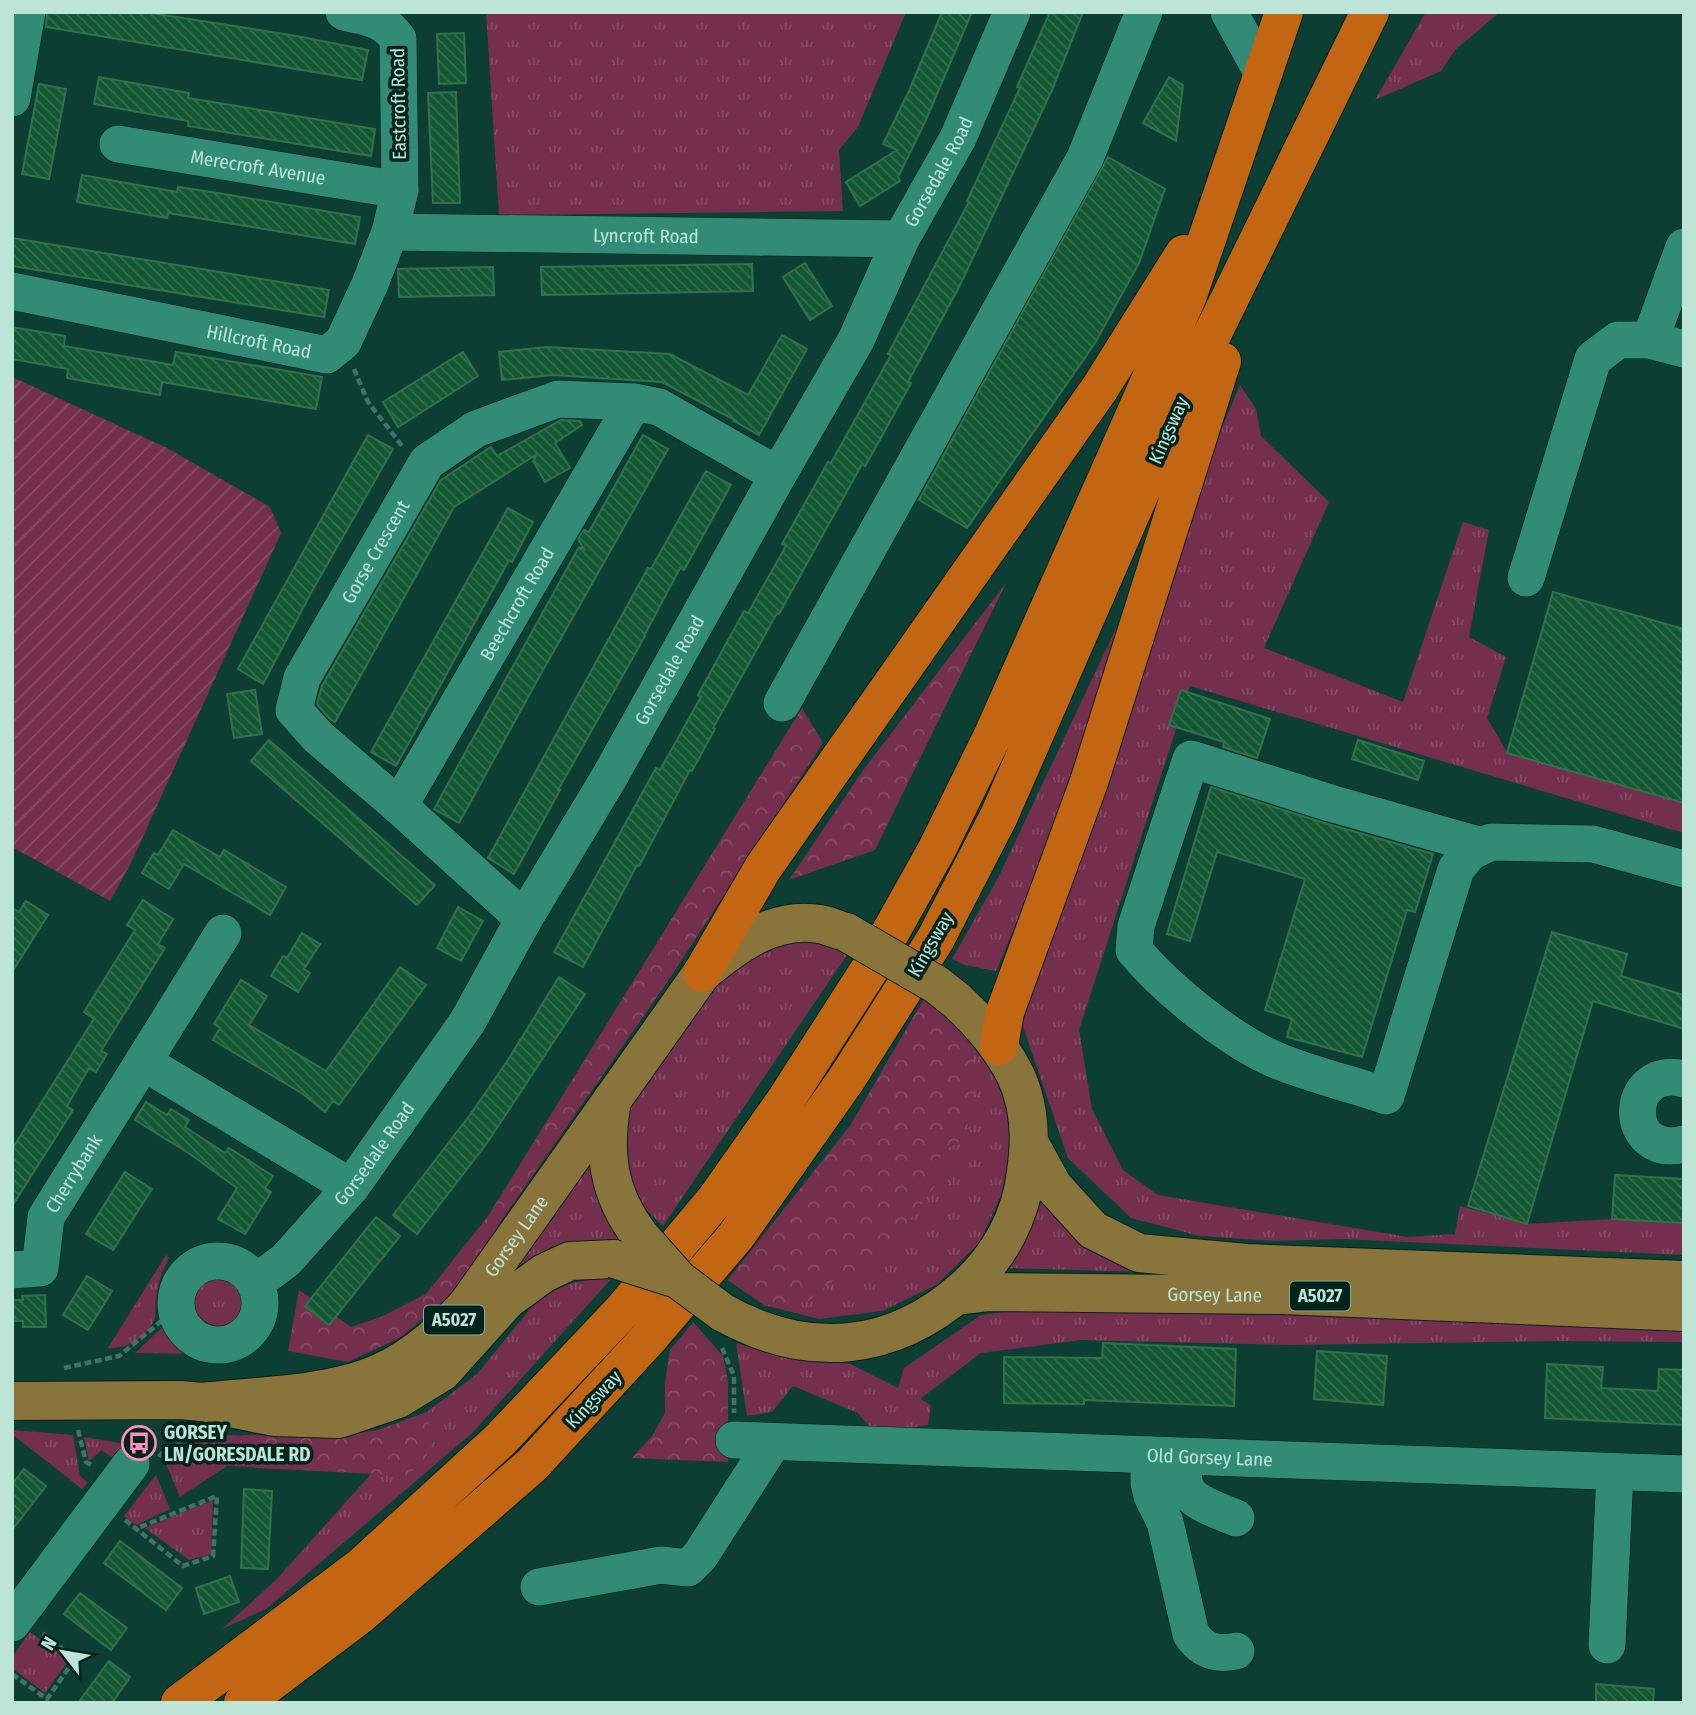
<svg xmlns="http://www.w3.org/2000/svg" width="1696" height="1715" viewBox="0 0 1696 1715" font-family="'Fira Sans Condensed',sans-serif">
  <defs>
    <pattern id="grass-tufts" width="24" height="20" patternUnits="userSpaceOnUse" patternTransform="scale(1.75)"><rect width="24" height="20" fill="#742f4f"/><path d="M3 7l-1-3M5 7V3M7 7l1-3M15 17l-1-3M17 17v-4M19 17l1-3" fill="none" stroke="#864d68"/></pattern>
    <pattern id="forest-crowns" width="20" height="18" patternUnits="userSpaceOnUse" patternTransform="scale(1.75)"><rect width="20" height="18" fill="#742f4f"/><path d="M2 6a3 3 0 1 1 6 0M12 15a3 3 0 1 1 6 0" fill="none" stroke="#864d68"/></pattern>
    <pattern id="garden-furrows" width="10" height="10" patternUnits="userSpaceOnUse" patternTransform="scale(1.75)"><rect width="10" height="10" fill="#742f4f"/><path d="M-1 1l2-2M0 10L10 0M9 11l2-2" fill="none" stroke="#864d68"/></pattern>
    <pattern id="building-back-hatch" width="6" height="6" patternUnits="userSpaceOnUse" patternTransform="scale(1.75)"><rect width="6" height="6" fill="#125731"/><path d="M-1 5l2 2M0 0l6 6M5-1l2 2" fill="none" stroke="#336f4e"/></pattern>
  </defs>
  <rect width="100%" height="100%" fill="#0d3e33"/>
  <path fill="url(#grass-tufts)" d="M486 12H906L858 127 839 150 843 211 499 215Z
    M1426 12H1500L1455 50 1441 71 1375 100Z
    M1240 385 1256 409 1261 436 1329 502 1264 648 1403 702 1463 522 1489 530 1469 637 1506 657 1487 718 1507 752 1684 803V833L1190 686 1079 1030 1092 1109 1123 1170 1158 1195 1408 1237 1455 1234 1460 1206 1527 1224 1612 1219 1684 1223V1255L1342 1239 1274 1241 1200 1236 1131 1218 1068 1158 1020 1018 1217 440Z
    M1121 618C1083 737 1046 857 996 971L965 965 952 959 998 878Z
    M789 933 851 949 663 1226 635 1199 621 1152 629 1100 717 971Z
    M928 992 971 1029 1004 1084 1011 1144 1002 1194 979 1243 936 1285 882 1311 819 1319 764 1305 728 1280 850 1126Z
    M593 1145 625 1232 620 1241 583 1242 510 1280 539 1221Z
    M1040 1180 1150 1272 1006 1268Z
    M166 1255 169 1258C162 1271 157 1285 156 1300 155 1305 156 1312 155 1317 149 1336 127 1350 108 1348Z
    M193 1299a27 27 0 1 1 54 0a27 27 0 1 1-54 0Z
    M603 1277 612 1278 472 1433 266 1609 222 1629 276 1580 371 1474 227 1466 180 1497 165 1461 183 1444 229 1435 290 1438 335 1437 378 1430 427 1412 477 1374 540 1297 572 1283Z
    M1048 1307 1684 1323V1342L1565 1341 1292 1345 1081 1340 981 1353 920 1399 931 1405 928 1425 876 1434 858 1413 793 1386 772 1412 747 1416 736 1343 789 1358 850 1364 898 1388 904 1368 981 1315Z
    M168 1322 180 1339 203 1354 135 1353Z
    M12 1430 73 1435 80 1476 88 1483 82 1489 12 1434Z
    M84 1437 136 1446 134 1452 116 1461 102 1450 89 1461Z
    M156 1475 170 1509 136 1525 124 1516Z
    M213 1500 211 1554 189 1560 145 1528Z
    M30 1632 69 1660 45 1693 12 1668V1657Z"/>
  <path fill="url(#forest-crowns)" d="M1006 583 875 850 789 880 864 769Z
    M802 708 823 743 666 984 501 1221 474 1264 448 1297 401 1337 348 1362 288 1351 299 1290 351 1327 381 1317 426 1294 488 1216Z
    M928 992 971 1029 976 1084 965 1138 941 1153 937 1183 884 1255 873 1279 834 1280 807 1302 764 1305 728 1280 850 1126Z
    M693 1322 723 1356 728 1381V1462L632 1458 652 1436 665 1413V1382L670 1350Z
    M427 1412C435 1445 433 1458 403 1478L372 1473 256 1468 236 1453 243 1435 335 1437 378 1430Z"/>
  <path fill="url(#garden-furrows)" d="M12 377 167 448 270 507 281 533 131 863 110 901 12 847Z"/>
  <path fill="#742f4f" d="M831 12H879L875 25Z"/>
  <path fill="url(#building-back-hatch)" stroke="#32724b" stroke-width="2" d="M47 12H145L291 35 368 50 362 80 46 27Z
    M942 12H972L925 122 898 177 900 181 860 206 846 182 897 150 883 144 909 91Z
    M1050 12H1083L1052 90 960 285 908 382 911 383 877 445 865 466 862 464 779 614 777 613 713 728 715 729 692 771 690 770 639 866 637 865 583 967 554 952 656 768 660 770 701 697 698 695 744 611 748 613 786 546 782 544 828 462 831 463 891 355 888 354 969 202 967 201 1020 88 1017 87Z
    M464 33 466 83 439 84 437 34Z
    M99 77 189 93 188 98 375 129 371 156 188 126V121L94 104Z
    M1169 77 1183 85 1176 141 1143 123Z
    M39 84 66 89 49 179 22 174Z
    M456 92 460 203H433L428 93Z
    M1108 157 1165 189 1139 263 1095 343 967 528 919 500Z
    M82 175 177 192 178 187 224 194 360 217 355 244 216 221 168 213 167 218 77 202Z
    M12 238 329 290 324 317 12 266Z
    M805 263 832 306 810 320 783 277Z
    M752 264 753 291 542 295 541 267Z
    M493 267 494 295 399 297 398 269Z
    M12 327 65 336 64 346 173 365 176 352 322 377 316 409 162 382 160 395 67 378 68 369 12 359Z
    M782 335 807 349 759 435 734 421 735 420 662 382 552 375 502 380 499 352 547 347 670 354 748 395Z
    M463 352 478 376 398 427 383 402Z
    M561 420 580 421 582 425 555 443 570 468 545 482 533 461 537 454 454 507 335 722 330 719 317 704 322 686 441 480 491 447 497 456Z
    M368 435 393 449 312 591 263 684 238 669Z
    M643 435 668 449 538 679 459 823 434 809 579 547 584 549 578 539 584 530 589 532Z
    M706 471 731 485 684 570 680 568 644 636H645L558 790H560L514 874 488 858 648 568 651 569Z
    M508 508 533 522 512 562 509 560 396 766 371 752Z
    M1553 592 1684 629V803L1507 753Z
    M255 690 262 734 234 738 227 694Z
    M1181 690 1270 719 1257 758 1223 747 1224 742 1169 725Z
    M269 740 435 885 417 905 251 761Z
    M1358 740 1424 761 1418 780 1352 759Z
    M1211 787 1324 823 1433 854 1415 912 1407 910 1362 1057 1287 1037 1292 1019 1265 1010 1305 879 1217 852 1190 941 1167 934Z
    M173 830 220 857 224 850 286 887 270 915 184 864 169 889 142 873 154 853 158 855Z
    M143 900 173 919 158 944 165 948 101 1051 107 1054 96 1072 89 1068 67 1106 73 1110 12 1206V1149L94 1019 84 1012 135 930 127 925Z
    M26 901 48 915 12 972V908L19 912Z
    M458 907 483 921 461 961 437 948Z
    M1552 932 1627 954 1621 976 1684 995V1029L1593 1001 1527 1224 1468 1206Z
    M302 933 320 944 304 969 310 973 298 992 271 976 283 956 287 958Z
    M400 967 426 985 339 1105 333 1101 325 1112 303 1094 213 1040 220 1028 214 1024 241 980 267 996 249 1025 326 1071Z
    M559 977 585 994 487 1143 417 1234 393 1215 470 1115 508 1060Z
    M146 1102 167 1115 171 1109 189 1120 185 1127 225 1153 229 1148 273 1176 265 1188 271 1192 245 1234 218 1219 237 1188 190 1154 135 1120Z
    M125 1172 152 1189 113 1250 86 1234Z
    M1615 1175 1684 1179V1223L1612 1219Z
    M376 1217 400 1236 329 1325 305 1306Z
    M87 1276 112 1291 88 1330 63 1315Z
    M45 1295 46 1327H23V1321H12V1300H23L22 1296Z
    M1103 1343 1236 1349 1234 1406 1084 1400V1404L1004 1403V1357L1102 1358Z
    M1317 1351 1387 1356 1383 1405 1314 1399Z
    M1547 1364 1603 1367 1601 1388 1658 1391 1659 1369 1684 1370V1425L1545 1418Z
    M24 1469 46 1486 12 1530V1484Z
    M244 1489 272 1491 268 1569 241 1568Z
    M120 1541 182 1588 166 1610 104 1563Z
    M230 1576 239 1602 204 1614 196 1588Z
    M80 1593 127 1628 111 1650 64 1614Z
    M109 1661 130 1677 112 1703H78Z
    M1596 1684 1654 1689 1653 1703H1596Z"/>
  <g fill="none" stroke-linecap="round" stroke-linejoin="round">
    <g stroke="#06221b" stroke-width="38">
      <g id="minor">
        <path d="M1229 12 1263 74"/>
        <path d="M12 98 27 12"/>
        <path id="s1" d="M118 144 400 190"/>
        <path id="s2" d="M390 232 901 239"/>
        <path id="s3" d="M12 291 327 355 343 342 370 284 390 232 400 190 398 39C383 18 368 18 344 12"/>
        <path d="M1650 340 1684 247"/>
        <path d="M1526 578 1593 359 1618 340H1650L1684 349"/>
        <path d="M782 703 1085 158 1144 12"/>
        <path id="s4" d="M399 806 634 402"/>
        <path d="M1482 846 1330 803 1191 759 1136 926 1134 950C1166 989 1232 1042 1278 1061 1313 1075 1351 1084 1386 1096L1456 869 1470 852 1491 842 1593 844 1684 869"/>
        <path id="s5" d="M524 919 399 806 318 737 294 710 302 678 427 462 476 429 558 399 634 402 659 407 778 475"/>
        <path d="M223 933 143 1062 351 1187"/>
        <path d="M1684 1079C1622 1064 1622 1160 1684 1144"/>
        <circle cx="218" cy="1303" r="42"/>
        <path id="s6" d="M12 1270 40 1268 46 1217 143 1062"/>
        <path id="s7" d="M255 1283 286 1260 351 1187 468 1021 524 919 610 776 778 475 856 340 901 239 958 138 1012 12"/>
        <path id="s8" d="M734 1440 1684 1474"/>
        <path d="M1149 1455V1483L1152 1496 1165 1522 1191 1634C1202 1651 1217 1655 1236 1651"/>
        <path d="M1182 1457C1183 1465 1182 1476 1185 1485 1190 1503 1220 1511 1236 1518"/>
        <path d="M539 1587 661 1565 688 1568 700 1556 773 1442"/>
        <path d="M12 1623 131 1464"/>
        <path d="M1607 1645 1615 1472"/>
      </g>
    </g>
    <g stroke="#06221b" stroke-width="40">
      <g id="major">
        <path d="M612 1100C603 1153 607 1192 640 1236"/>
        <path d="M1030 1144 1053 1186 1093 1230 1139 1253 1246 1263 1684 1280"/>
        <path id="s9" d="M956 1296 990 1292 1282 1295 1684 1312"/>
        <path d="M722 1312C807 1360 893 1353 966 1287 999 1257 1021 1217 1026 1172 1031 1140 1030 1105 1015 1074 1000 1045 980 1022 956 1000"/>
        <path d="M12 1401 181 1400 201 1402 274 1417 339 1419 398 1399 442 1372 507 1300 544 1273 570 1261 614 1259"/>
        <path id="s10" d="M201 1402C255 1396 315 1396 367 1378 407 1364 440 1335 467 1305L702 973C734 946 774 916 819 924 828 925 837 930 846 932"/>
      </g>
    </g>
    <g stroke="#06221b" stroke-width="40">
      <path id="highway" d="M702 973 763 868 1100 388 1184 254
        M999 1046 1005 1012 1089 782 1222 361
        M180 1703 361 1567 500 1440 624 1309 716 1199 785 1101 871 967 937 849 993 735 1188 295 1284 12
        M243 1703 361 1614 532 1465 648 1339 736 1236 846 1080 935 940 999 816 1185 390 1370 12"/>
    </g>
    <path stroke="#437166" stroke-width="4.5" stroke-dasharray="7 3.5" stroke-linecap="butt" d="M354 369 368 402 403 447
      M722 1348 734 1376V1413
      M64 1368 119 1356 176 1309
      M78 1430 86 1462 93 1466
      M159 1457C169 1442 198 1441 215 1437
      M125 1520 183 1566 213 1556 217 1496 135 1529
      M12 1674 47 1699 75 1659 40 1631"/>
    <use href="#minor" stroke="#318b76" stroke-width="37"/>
    <use href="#major" stroke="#89753b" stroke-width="38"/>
    <use href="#highway" stroke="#c36614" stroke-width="38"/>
    <g stroke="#06221b" stroke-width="40" stroke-linecap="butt">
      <path id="major-bridge" d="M846 932 937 985 956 1000
        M640 1236 679 1280 722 1312
        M614 1259 677 1279"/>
    </g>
    <use href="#major-bridge" stroke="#89753b" stroke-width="38"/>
  </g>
  <defs>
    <g id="bus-ring" transform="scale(1.75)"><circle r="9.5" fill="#00241b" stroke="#fe8ebd" stroke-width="1.5"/><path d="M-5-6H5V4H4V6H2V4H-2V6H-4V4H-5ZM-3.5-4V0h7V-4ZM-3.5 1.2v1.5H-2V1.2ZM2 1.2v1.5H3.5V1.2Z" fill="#fe8ebd"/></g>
  </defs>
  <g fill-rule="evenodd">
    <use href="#bus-ring" x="139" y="1443"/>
  </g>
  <g text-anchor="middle" stroke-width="7" stroke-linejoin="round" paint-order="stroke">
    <g fill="#00241b" stroke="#84ab9f" stroke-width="2">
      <rect x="1290" y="1281.5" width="60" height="29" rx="5"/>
      <rect x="424" y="1305.5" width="60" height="29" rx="5"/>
    </g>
    <g font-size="18" font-weight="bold" fill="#bce5d8">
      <text x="1320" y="1302">A5027</text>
      <text x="454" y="1326">A5027</text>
    </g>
    <g font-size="19" fill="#bce5d8" stroke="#00241b">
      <text transform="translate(398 104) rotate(-91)" y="7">Eastcroft Road</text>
      <text dy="7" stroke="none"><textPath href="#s1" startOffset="142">Merecroft Avenue</textPath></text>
      <text dy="7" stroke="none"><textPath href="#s7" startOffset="1311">Gorsedale Road</textPath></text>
      <text dy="7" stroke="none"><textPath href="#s2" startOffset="256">Lyncroft Road</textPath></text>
      <text dy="7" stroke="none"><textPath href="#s3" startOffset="252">Hillcroft Road</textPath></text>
      <text transform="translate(1168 430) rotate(-66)" y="7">Kingsway</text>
      <text dy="7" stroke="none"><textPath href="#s5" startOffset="490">Gorse Crescent</textPath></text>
      <text dy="7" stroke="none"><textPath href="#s4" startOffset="234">Beechcroft Road</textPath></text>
      <text dy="7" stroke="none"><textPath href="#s7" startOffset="744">Gorsedale Road</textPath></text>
      <text transform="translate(930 944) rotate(-60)" y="7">Kingsway</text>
      <text dy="7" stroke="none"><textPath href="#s7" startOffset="177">Gorsedale Road</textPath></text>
      <text dy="7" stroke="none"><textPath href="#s6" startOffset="131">Cherrybank</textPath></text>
      <text dy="7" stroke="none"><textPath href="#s10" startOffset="378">Gorsey Lane</textPath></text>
      <text dy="7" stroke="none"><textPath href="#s9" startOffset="259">Gorsey Lane</textPath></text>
      <text transform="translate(593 1399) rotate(-47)" y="7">Kingsway</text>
      <text dy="7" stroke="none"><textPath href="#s8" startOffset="476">Old Gorsey Lane</textPath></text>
    </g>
    <g font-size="19" font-weight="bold" fill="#bce5d8" stroke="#00241b" text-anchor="start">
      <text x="164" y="1439">GORSEY<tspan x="164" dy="22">LN/GORESDALE RD</tspan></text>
    </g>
  </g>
  <rect width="1696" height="1715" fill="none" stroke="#bce5d8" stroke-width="28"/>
  <g transform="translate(63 1652) rotate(301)" stroke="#00241b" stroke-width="5" paint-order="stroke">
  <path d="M0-5L12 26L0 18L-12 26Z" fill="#bce5d8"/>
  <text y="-10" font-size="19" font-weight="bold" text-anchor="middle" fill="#bce5d8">N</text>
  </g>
</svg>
